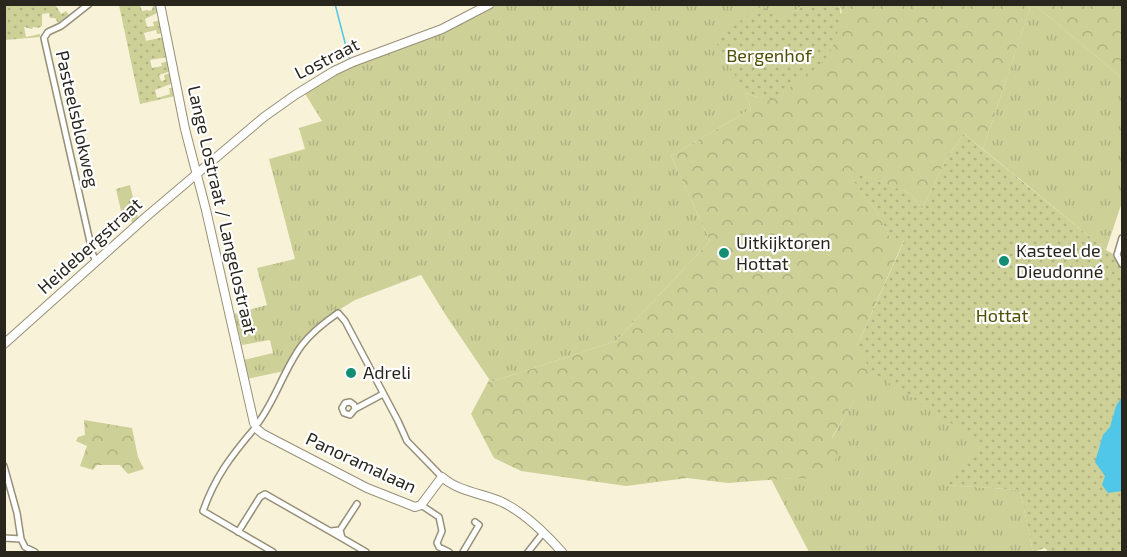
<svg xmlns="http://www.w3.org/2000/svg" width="1127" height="557" viewBox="0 0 1127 557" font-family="'Exo 2',sans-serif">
  <defs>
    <pattern id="grass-tufts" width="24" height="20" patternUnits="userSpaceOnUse" patternTransform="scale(1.5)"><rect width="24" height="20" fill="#cdd097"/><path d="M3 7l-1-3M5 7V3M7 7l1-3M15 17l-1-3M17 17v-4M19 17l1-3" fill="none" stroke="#b0b282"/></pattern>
    <pattern id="forest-crowns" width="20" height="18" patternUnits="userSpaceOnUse" patternTransform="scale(1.5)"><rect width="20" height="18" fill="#cdd097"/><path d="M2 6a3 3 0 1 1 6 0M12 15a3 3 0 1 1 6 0" fill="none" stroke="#b0b282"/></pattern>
    <pattern id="park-dots" width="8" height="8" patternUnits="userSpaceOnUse" patternTransform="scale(1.5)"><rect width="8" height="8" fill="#cdd097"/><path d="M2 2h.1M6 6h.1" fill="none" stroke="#b0b282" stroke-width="1.8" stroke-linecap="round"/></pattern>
  </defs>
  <rect width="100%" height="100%" fill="#f8f2d8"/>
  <path fill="url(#grass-tufts)" d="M497 5H802C784 24 740 32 715 39L744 90 751 109 671 156 710 241 616 341 491 382 447 317 421 275 355 300 342 308 308 336 284 371 247 379 244 360 273 353 270 340 242 345 234 314 267 305 257 268 295 259 269 159 305 149 299 128 322 121 304 92C326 80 347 68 370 59 415 40 454 30 497 5Z
    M1031 5H1035L1122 78V202L1106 250 983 149Z
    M130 185 138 218 133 223 121 211 116 189Z
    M857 346 1003 424 944 485 1020 490 1033 552H809L771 479 795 478 832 438 871 372Z"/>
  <path fill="url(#forest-crowns)" d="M839 5H1031L983 149 964 134 948 156 922 209 911 194 844 168 876 211 891 239 904 240 857 346 872 372 832 437 842 446 825 479 795 478 728 483 687 478 626 486 521 471 494 458 471 414 489 380 491 382 616 341 710 241 671 156 751 109 745 93 759 98 842 12Z
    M1035 5H1122V78Z
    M84 420 132 428 138 457 144 469 128 474 120 465H97L93 470 80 466 87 446 76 441 78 437 85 435Z"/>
  <path fill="url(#park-dots)" d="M5 4 57 5 56 6 61 14 66 11 69 15 58 23 55 18H50L49 13 42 14V26L38 28 33 27 32 29 24 27 26 37 40 34V37L5 40Z
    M119 5H140L142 11 148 10 149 11 152 10 153 6 157 5 159 12 145 19 147 27 154 26 153 22 161 20 163 33 157 34 156 30 144 33 146 41 164 37 168 57 150 60 152 68 162 66 161 63 169 61 171 71 159 75 161 81 165 80 164 75 171 73 173 83 155 90 157 98 170 94 169 88H173L175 96 140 104Z
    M802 5H839C844 17 835 47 826 58 816 71 782 93 768 101L745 93 714 39 762 6 779 20 797 10Z
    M964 134 1106 250 1115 255 1122 265V552H1048L1045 548 1033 552 1020 490 943 485 983 444 872 372 857 346 904 241 891 239 876 211 843 167 911 194 922 209 948 156Z"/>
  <path fill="#50c6e9" d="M1122 397V491L1108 493 1102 485 1105 476 1095 462 1103 435 1110 427 1116 406Z"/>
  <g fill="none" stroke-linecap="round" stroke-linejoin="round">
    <path stroke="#50c6e9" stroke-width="1.5" d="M335 4 349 58"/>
    <g stroke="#969079" stroke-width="8">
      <path id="street" d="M89 4 61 26 48 32 44 38 93 255 96 261
        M1122 238 1117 255 1122 264
        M355 409 354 405 350 402 345 403 342 408 344 413 350 415 355 409 383 394
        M258 423C276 399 284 369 302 345 312 332 325 322 338 313L345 321 398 421 407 441 442 477
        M254 429C231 456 215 477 203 511L273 552
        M4 466 17 513 21 539 25 547 35 552
        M421 505 439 517 442 531 437 543 439 547 449 552
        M340 530 357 504
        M238 532 260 497 265 494 342 538 340 530 331 531
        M4 538 21 539
        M342 538 366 552
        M463 552 479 525 475 522
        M528 552 543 533"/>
    </g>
    <g stroke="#969079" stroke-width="10">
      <path id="secondary" d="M160 4 185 129 206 210 254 423
        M4 344 147 216 264 117 295 95 334 71 353 62 442 29 490 4
        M257 429 263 434 367 488 415 507 421 505 442 477C459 492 482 493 502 502 525 513 546 534 562 552"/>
    </g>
    <use href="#street" stroke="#fff" stroke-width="5"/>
    <use href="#secondary" stroke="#fff" stroke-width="8"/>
  </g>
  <g fill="#138e72" stroke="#fff" stroke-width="2">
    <circle cx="724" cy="253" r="6"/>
    <circle cx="1004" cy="261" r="6"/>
    <circle cx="351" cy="373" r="6"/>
  </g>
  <g text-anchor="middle" stroke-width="4.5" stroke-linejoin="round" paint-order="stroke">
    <g font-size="18" fill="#4e4e05" stroke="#fff">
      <text x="769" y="62">Bergenhof</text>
      <text x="1002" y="322">Hottat</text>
    </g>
    <g font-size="18" fill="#29261d" stroke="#fff">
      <text transform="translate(327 59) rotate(-27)" y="6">Lostraat</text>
      <text transform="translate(77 119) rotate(77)" y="6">Pasteelsblokweg</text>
      <text transform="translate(222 210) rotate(77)" y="6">Lange Lostraat / Langelostraat</text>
      <text transform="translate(90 246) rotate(-42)" y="6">Heidebergstraat</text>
      <text transform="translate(361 463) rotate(25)" y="6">Panoramalaan</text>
    </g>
    <g font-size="18" fill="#29261d" stroke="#fff" text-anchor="start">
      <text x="736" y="249">Uitkijktoren<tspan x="736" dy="21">Hottat</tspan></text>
      <text x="1016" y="257">Kasteel de<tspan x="1016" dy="21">Dieudonné</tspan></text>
      <text x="363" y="379">Adreli</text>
    </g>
  </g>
  <rect width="1127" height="557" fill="none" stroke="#29261d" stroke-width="12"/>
</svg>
